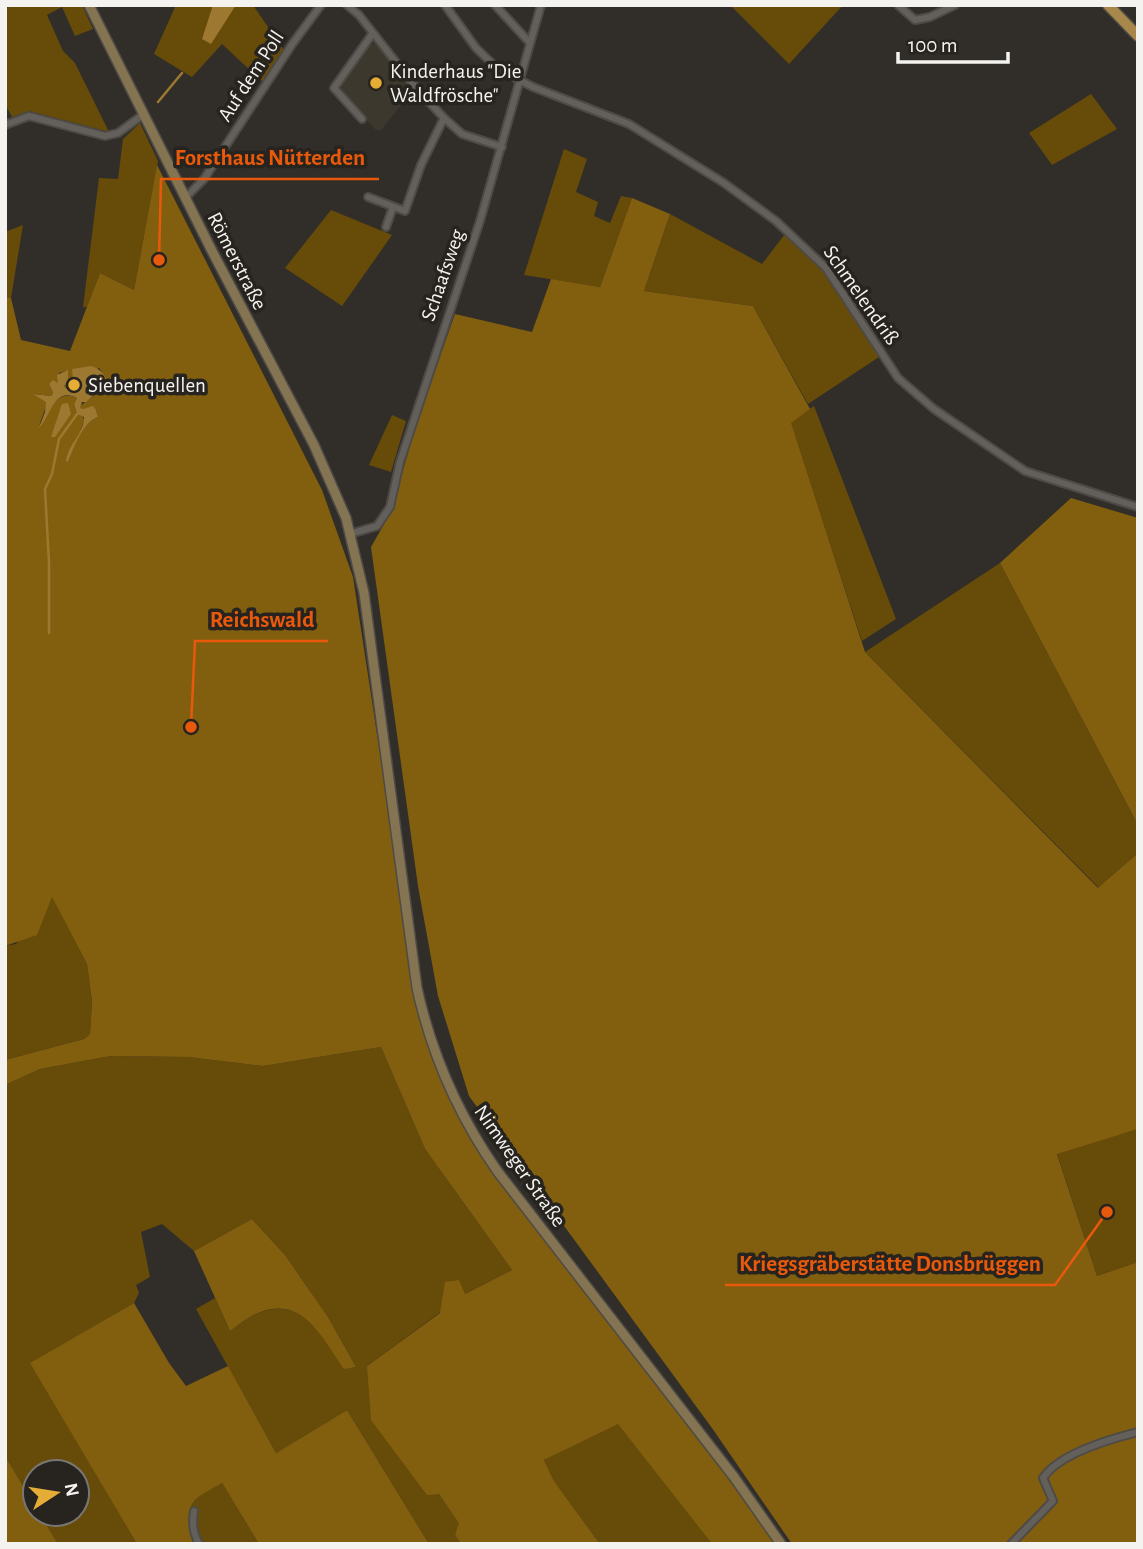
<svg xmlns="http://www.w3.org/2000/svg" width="1143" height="1549" font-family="'Alegreya Sans',sans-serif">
<rect width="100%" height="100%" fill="#312e2a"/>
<path fill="#3d382e" d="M374,43l5,1 35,45 -33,41h-5l-33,-35 -2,-8 3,-8 21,-29z"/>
<path fill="#674b08" d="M10,5h72l11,24 -18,7 -13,-29 -15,8 16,36 12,12 34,69 -80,-21 -17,6 -7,-13v-94z
M176,5h77l32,47 -20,32 -43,-40 -30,33 -38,-23z
M730,5h113l-54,59z
M1091,94l26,35 -65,36 -23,-32z
M140,123l18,38 -24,129 -34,-17 -13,34h-4l16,-129 19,1 5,-40z
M564,149l23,10 -11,33 22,10 -4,14 16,7 11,-27 11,2 -32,89 -76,-12z
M331,210l61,25 -50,71 -57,-38z
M670,214l92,50 23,-30 35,33 59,90 -71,47 -55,-98 -109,-15z
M23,225l-12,73h-6v-66z
M814,406l82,213 -34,22 -72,-219z
M392,415l14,6 -15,51 -22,-7z
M1000,563l138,262v28l-39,35 -234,-236z
M52,896l35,68 5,39 -2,31 -6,5 -79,21v-114l11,-2z
M381,1047l44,102 87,121 -47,24 -98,72 72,128 21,29 -5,12 6,9h-32l-82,-134 -71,43 -80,-144 19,-11 15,33c9,-6 18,-14 28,-18 46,-18 64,24 86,55l12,-1 -28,-50 -43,-62 -33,-36 -58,32 -32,-27 -21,8 9,45 -14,8 3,8 -5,10 -103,60 106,181h-79l-18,-30h37v-42h-42v34l-30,-50v-371l35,-16 71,-13 77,1 75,9z
M1138,1129v133l-41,14 -40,-123z
M618,1423l94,121h-112l-46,-63 -10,-21z
M222,1483l37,61h-64c-7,-12 -10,-34 1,-45 7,-7 18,-11 26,-16z"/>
<path fill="#825f0f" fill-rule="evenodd" d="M157,165l165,325 31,87 46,301 29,155 39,91 239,316 72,104h-66l-94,-120 -74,36 10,21 46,63h-139l-6,-9 4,-12 -20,-29 -12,1 -56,-75 -4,-54 73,-53 5,-31 14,-2 6,14 47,-24 -87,-121 -44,-102 -118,19 -75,-9 -77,-1 -71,13 -35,16v-25l79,-21 6,-5 2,-32 -5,-38 -35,-67 -15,38 -32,11v-648h6l10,42 49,11 30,-78 34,17zM99,368l5,7 2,11 -26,20v3l16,1 2,7c-15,5 -24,28 -29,42l-2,-4 13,-22 4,-13 -2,-6h-5l-3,-10 3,-6c-20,-10 -29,14 -38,28l8,-22 -1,-3 -12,-7 17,2 2,-3 -4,-9 5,-3 5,3v-11l8,-2 1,9 -4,6 3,3h7l-2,-7z
M632,198l38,16 -26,77 109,15 57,103 -19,14 74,229 233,236 40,-35v276l-81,25 40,122 41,-14v282h-346l-80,-116 -243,-332 -31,-100 -20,-110 -47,-339 20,-35 25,-87 39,-111 77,18 19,-53 49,8z
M1071,498l67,20v307l-138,-262z
M252,1219l33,36 43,62 28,50 -12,2c-22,-31 -41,-75 -86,-56 -10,4 -19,12 -28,18l-36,-80z
M134,1303l35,60 17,23 42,-20 48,87 71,-43 82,134h-170l-37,-61c-8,5 -19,10 -26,16 -11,11 -8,33 -1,45h-58l-107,-181z
M5,1456l30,50v8h5l18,30h-53z"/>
<path fill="#9c7830" d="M213,5h23l-25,39 -9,-5z
M91,366c8,2 15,8 16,17l-21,19h-4l-2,6 3,1 10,-3 3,4 2,7c-15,5 -24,30 -30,45l-2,-1c2,-17 18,-27 18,-44l-7,-3 -3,-10 3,-6c-23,-12 -26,18 -38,30l6,-16 1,-10 -13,-8 18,2 2,-3 -4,-9 4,-4 5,3 -1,-8 11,-5v11l-4,5 3,3h7l-2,-20z
M68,403l3,11 -16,23h-4l11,-33z"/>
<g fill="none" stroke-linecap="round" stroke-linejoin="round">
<path stroke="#9c7830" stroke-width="2.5" d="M158,102l24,-29
M49,633v-70l-4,-74 7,-15 7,-35 18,-25"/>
<defs>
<path id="minor" d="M347,5l12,10 58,74 27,29 18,16 40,13
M445,5l31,43 22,21 35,18 96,37 95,59 52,38 50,47 72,110 36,31 91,62 113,36
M495,5l35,38
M898,5l17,15 15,-3 25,-12
M362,119l-28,-31 39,-55
M5,125l24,-9 76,20 13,-3 26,-19
M368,197l37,14 16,-46 23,-47
M185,198l19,-19 89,-136 28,-38
M386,227l7,-20
M350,534l27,-8 13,-19 10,-45 80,-241 61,-216
M194,1511c-2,13 -1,21 5,33
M1011,1544l42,-43 -10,-23c16,-24 67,-39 95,-46"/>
<path id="secondary" d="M89,5l124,248 101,192 32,73 18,75 53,395c15,68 41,127 81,184l236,305 47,67"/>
<path id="primary" d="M1108,5l30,31"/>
</defs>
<use href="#minor" stroke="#4e4b47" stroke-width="10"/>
<use href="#secondary" stroke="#4e4b47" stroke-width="12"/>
<use href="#primary" stroke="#4e4b47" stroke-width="13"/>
<use href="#minor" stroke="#63605b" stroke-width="6"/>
<use href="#secondary" stroke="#857452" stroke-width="9"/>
<use href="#primary" stroke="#a7884a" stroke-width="10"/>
</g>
<g fill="#e5ad35" stroke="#272420" stroke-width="2.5">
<circle cx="376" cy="83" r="7"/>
<circle cx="74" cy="385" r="7"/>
</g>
<g text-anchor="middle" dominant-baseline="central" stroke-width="7" stroke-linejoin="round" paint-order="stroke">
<g font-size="21" fill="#f5f3f0" stroke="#272420" text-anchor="start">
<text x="390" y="71">Kinderhaus "Die<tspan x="390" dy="24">Waldfrösche"</tspan></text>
<text x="88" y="385">Siebenquellen</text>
</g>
<g font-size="21" fill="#f5f3f0" stroke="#272420">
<text transform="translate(251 76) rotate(-57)">Auf dem Poll</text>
<text transform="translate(237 261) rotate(63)">Römerstraße</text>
<text transform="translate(443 275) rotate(-71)">Schaafsweg</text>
<text transform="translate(861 295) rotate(55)">Schmelendriß</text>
<text transform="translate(520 1166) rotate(55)">Nimweger Straße</text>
</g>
</g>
<path fill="none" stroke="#e8590c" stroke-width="2.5" d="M159 260L161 179H379M191 727L195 641H328M1107 1212L1055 1285H725"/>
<g fill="#e8590c" stroke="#272420" stroke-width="2.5">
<circle cx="159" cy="260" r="7"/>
<circle cx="191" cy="727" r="7"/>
<circle cx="1107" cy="1212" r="7"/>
</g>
<g font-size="23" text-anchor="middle" font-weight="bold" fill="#e8590c" stroke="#272420" stroke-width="7" stroke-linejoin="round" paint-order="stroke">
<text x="270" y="165">Forsthaus Nütterden</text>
<text x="262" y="627">Reichswald</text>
<text x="890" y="1271">Kriegsgräberstätte Donsbrüggen</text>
</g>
<rect width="1143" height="1549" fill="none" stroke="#f5f3f0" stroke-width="14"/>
<g transform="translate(56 1493) rotate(78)"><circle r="33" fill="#272420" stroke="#797773" stroke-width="2"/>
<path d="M0-5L12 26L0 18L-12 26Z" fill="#e5ad35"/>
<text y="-10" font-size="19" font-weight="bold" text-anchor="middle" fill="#f5f3f0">N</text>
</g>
<path d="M898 52v10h110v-10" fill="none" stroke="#f5f3f0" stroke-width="3.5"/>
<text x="908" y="52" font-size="21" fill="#f5f3f0" stroke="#272420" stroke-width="5" paint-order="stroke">100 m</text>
</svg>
